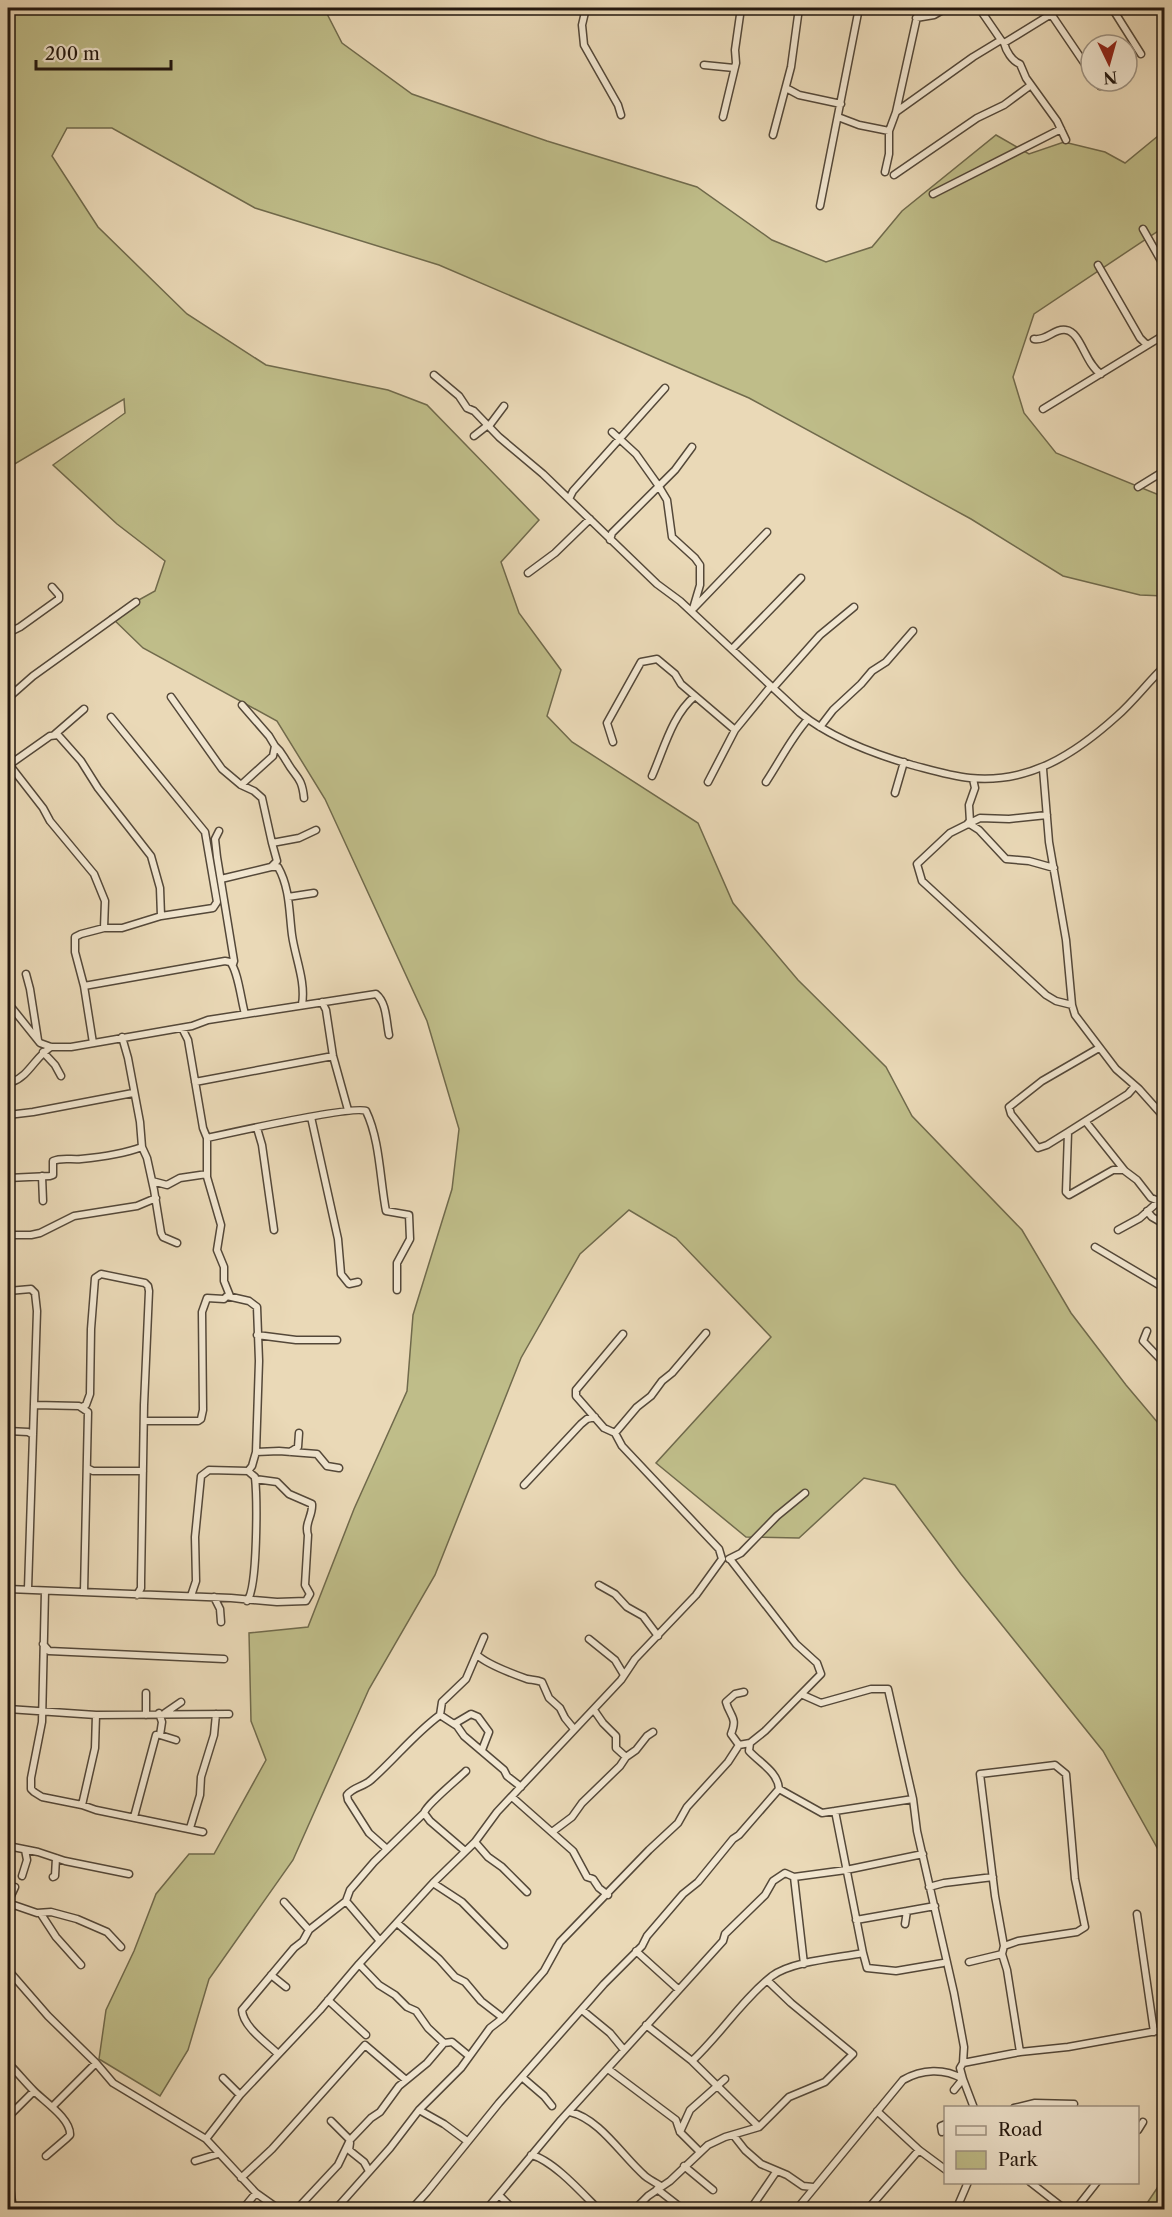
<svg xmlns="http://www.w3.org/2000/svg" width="1172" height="2217" font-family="'Libre Caslon Text',serif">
<rect width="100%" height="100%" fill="#ead9b7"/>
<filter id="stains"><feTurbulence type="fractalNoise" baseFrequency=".00333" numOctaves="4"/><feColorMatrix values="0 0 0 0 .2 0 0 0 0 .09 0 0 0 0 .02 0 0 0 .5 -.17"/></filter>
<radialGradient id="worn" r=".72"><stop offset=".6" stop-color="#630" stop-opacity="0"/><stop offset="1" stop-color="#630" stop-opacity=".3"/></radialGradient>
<path fill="#bfbd89" stroke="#706a4c" stroke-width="1.5" d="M8,8h316l18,35 70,51 135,47 150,46 75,53 54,22 46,-15 30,-36 94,-76 33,19 35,-12 41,10 20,11 39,-32v96l-130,87 -21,63 11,36 32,40 108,44v99l-24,-1 -77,-19 -92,-57 -222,-121 -310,-133 -184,-57 -143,-80h-45l-15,28 46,71 89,87 79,51 122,25 39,15 112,115 -38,42 18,51 42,57 -14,46 25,26 126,81 35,80 65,77 88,87 26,49 110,114 49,83 55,72 38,45v430l-61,-109 -142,-177 -66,-89 -31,-7 -65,60 -53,-1 -90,-74 115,-126 -95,-99 -47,-28 -49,44 -59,104 -86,217 -66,114 -76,171 -84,119 -21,71 -28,46 -61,-37 7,-49 28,-59 22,-57 33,-40h25l52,-94 -15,-39 -2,-88 59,-6 46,-118 53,-118 6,-76 39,-126 7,-60 -32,-108 -102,-222 -48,-78 -134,-73 -33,-32 45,-25 10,-30 -48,-37 -64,-59 72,-52 -1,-14 -116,69z
M1164,2178v31h-21z"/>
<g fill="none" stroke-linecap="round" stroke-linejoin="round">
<defs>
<path id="minor" d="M586,8l-4,17 2,20 34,60 3,10
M979,8l22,32
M1047,8l44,65
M1112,8l29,46
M916,18l18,-3 12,-7
M1004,43c2,8 8,18 16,21l6,14 31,43 9,19
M704,65l30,3
M1096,81l4,5
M786,88l13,7 42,9
M896,112l23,-104
M723,117l13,-54 -1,-13 6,-42
M838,117l21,8 30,6
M773,135l18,-68 8,-59
M885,172l4,-18v-23l7,-19 77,-55 28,-17 3,3 5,-3 52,-32
M894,175l83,-57 27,-13 27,-20
M933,194l128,-65
M820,206l39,-198
M1143,229l21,37
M1098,265l42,73 7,7
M1034,339c13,2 20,-11 32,-9 15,2 19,34 35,44
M434,375l25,21 8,12 7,3 25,26 44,37 114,110 23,17 120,112c31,25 74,41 112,52 19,5 38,11 58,13 59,6 105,-24 147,-62 17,-15 31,-34 47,-49
M1043,409l121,-74
M489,426l15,-20
M612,432l24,22 22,31 9,15 5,37 23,21 5,7v20l-8,27
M474,436l14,-11
M1138,487l26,-16
M569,499l4,-8 92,-103
M610,540l2,-7 63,-63 17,-23
M528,573l27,-20 35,-34
M694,608l73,-76
M8,633l12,-6 39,-28v-4l-7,-8
M732,649l69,-71
M773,688l47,-53 34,-28
M171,697l51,72 19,16 13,6 8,7 10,45
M8,698l25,-22 103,-74
M820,727l13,-17 28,-26 11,-13 14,-9 27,-31
M54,735l30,-26
M613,742l-6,-19 34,-61 16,-3 18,15 6,10 54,46 36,-44
M275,746c7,6 8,10 12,16 9,16 15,15 17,36
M8,763l35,45 7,13 44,53 11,27 -1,27
M9,765l41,-29 8,-1 23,26 17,27 53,68 9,32 1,28
M1043,769l6,73 17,98 6,65 3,10 41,54 23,20 25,28
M652,776c12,-27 20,-61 43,-80
M708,782l27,-52
M766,782c14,-21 25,-44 42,-63
M241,785l32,-29 2,-10 -6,-10 -27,-31
M895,793l9,-31
M1047,815l-38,4 -29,-1 -30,15 -33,31 5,17 124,114 10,6 16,4
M970,822l-1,-17 6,-17 -2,-9
M968,823l11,7 27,29 23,2 25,7
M219,831l-4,8 2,18 17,104 -1,3
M271,867l6,-6 -5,-18 27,-5 17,-8
M221,879l50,-12h7c12,21 11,45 14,68 3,22 14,47 10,69
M288,897l26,-4
M26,974l4,15 8,51
M84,986l141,-25 5,1c8,8 11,38 15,52
M322,1002l4,8 7,46 15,54
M8,1003l32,40 11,4h20l121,-21 16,-6 168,-26c11,9 10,27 13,41
M182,1028l6,12 15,88 4,10v39l14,48 -4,25 7,17v14l6,15
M122,1037l6,21 12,64 2,25 5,11 7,32 7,43 2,4 14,6
M93,1043l-9,-57 -9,-34v-15l6,-3 23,-6h18l39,-12 52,-8 4,-6 -12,-70 -94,-115
M43,1052l12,13 6,11
M8,1078l4,4c17,-6 23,-25 39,-35
M195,1082l138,-26
M8,1115l25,-3 100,-19
M311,1117l27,122 3,35 8,10 9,-2
M1086,1122l39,49 12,9 14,18 8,3 5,-4
M257,1128l5,17 12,85
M1068,1132l-21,13 -9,3 -27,-34 -2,-7 33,-26 57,-33
M207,1138c23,-5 147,-33 159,-27 14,29 14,69 20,100l23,4 1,24 -13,24v27
M1124,1170h-11l-44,25 -3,-3 2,-60 60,-38 7,-8
M42,1176l1,25
M8,1178l42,-2 3,-1v-14c9,-4 19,-1 28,-2 21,-2 42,-5 61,-12
M152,1181l15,4 13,-7 27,-4
M1147,1211l5,6 12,7
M1118,1230l22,-12 19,-17
M8,1235h23l9,-2 34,-17 63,-10 19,-8
M1095,1247l69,41
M8,1291l23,-2 4,4 2,18 -9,278
M1147,1331l-4,10 21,22
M623,1334l-47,56v6l28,32 11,5 7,13 97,103 3,10
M257,1335l39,5h41
M35,1405l44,1 9,6 -4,180
M82,1407l4,-2 4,-11 1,-65 4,-51 6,-4 44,9 3,3 1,5 -5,114 -3,176v7l-4,7
M145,1421h53l3,-2 2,-9 -1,-98 5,-14 17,1 3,-3 22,5 8,6 2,54 -3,91 -4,14 -4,5
M8,1431l20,1 5,3
M615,1433l22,-26 14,-11 11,-15 10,-8 34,-40
M256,1452l23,-1 38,3 10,12 12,2
M290,1452l8,-5 1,-14
M87,1468l6,3h50
M524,1485l57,-61 6,-5 8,-2
M729,1559l12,-6 36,-37 28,-23
M599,1585l16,9 12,13 16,9 15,20
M8,1589l223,9 46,4 29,-1 4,-7 -5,-9 3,-50c-4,-12 5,-19 4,-31l-23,-10 -12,-12 -22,-3
M45,1591l-3,131 -11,56v11l3,3 8,5 40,8 14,5 107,22
M191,1596l5,-15 -1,-44 6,-61 8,-6 39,1 7,6c2,20 3,111 -8,124
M214,1597l6,12 1,13
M589,1639l26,21 9,15
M43,1644l6,7 175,8
M477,1655c11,10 36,19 50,24 5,1 10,1 15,3l7,16 11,10 5,10 9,11
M8,1709l88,6 133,-1
M594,1710l9,13 13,13v12l10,9
M159,1713l3,9 -2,13 16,5
M165,1713l16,-11
M146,1715v-22
M440,1715l17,11 7,10 40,34 3,6 14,11
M440,1715l2,-13 24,-23 18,-42
M454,1724l17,-10 7,3 11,15 -7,18
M750,1743l-1,8c11,12 29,21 30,38l43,24 91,-14
M739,1745l-8,-11c7,-17 -1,-17 -5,-32l9,-8 9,-2
M512,1797l61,54 14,26 6,2 6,9 9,7
M82,1805l13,-57 1,-33
M424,1813l6,8 35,30
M134,1817l22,-82
M190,1828l10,-33 1,-18 13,-42 2,-21
M552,1832l20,-15 10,-14 38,-37 6,-9 10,-7 11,-14 6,-4
M475,1842l13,15 14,10 25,25
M8,1846l30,6 27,9 64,13
M387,1849l-18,-16 -21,-33 -1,-5c6,-8 16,-8 24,-15 24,-21 43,-46 69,-65
M22,1876l5,-16 -2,-10
M53,1877l2,-1 1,-18
M433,1883l29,19 42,43
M929,1887l15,-4 49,-6
M346,1901l34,40
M8,1902l7,-15
M284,1902l25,28
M8,1903l29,10 14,-1 26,7 30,13 14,15
M41,1914l15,23 25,28
M1137,1914l17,118
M856,1920l51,-9
M397,1923l42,36 16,18 10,5 16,19 22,17
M905,1924l2,-13 28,-5
M636,1951l42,38
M863,1953l4,15 29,3 47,-8
M1002,1954l2,-8 -9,-50 -15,-122 75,-9 11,9 9,105 10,48 -8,5 -59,9 -14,5
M969,1962l33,-8 5,16 13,82
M359,1964l20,21 16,10 12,12 9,4 12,17 16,15 8,-1 17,14
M8,1970l40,46 48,47 17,20 93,56 50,54 24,17
M271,1975l15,12
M328,2000l38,35
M582,2010l28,23 14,17
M646,2025l46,36c28,-26 50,-61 80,-85 20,-15 66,-18 91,-23l-28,-142
M278,2054c-11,-11 -35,-27 -36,-44l52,-62 9,-7 6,-11 37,-29 4,-11 24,-28 50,-49c2,-8 34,-34 42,-42
M692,2061l67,66
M8,2063c9,9 17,19 26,28 11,11 37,28 36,44l-3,3 -21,18
M963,2063l57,-11 48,-5 94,-17
M608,2069l68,51 4,12 20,20
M223,2078l17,17
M523,2078l21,18 8,10
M954,2090l9,-11 11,29
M52,2107l44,-44
M1014,2108l21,-5 39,1
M419,2110l25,14 23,17
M877,2111l42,39 27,20
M570,2112c30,7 52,44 75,64 5,4 11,7 16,10
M8,2117l26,-26
M331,2121l19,19
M1138,2130l5,-8
M680,2132l10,-22 35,-31
M942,2132l-1,-6 5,-2
M734,2136l11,14 16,14 26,11 16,11 10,1
M206,2139l34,-44 80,-85 39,-46 74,-81 42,-41 22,-30 124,-132 14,-21 61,-64 26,-36
M350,2143l-1,7 15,12 5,9
M531,2155c22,5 52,39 68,55
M195,2161l23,-7
M684,2166l29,24
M241,2178l31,-29 93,-104 41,35
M9,2179l4,31
M1030,2182l36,28
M657,2189l27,21
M499,2195l15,15
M242,2210l14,-17
M296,2210l42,-45 12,-25 21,-22 9,-6 19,-26 28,-23 17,-20
M335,2210l55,-62 29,-38 42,-42 29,-40 13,-10 41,-47 16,-29 89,-92 29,-27 9,-16 41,-45 11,-17 11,-2 15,-12 56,-57 -4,-11 -21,-19 -66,-85
M411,2210l16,-18 72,-89 105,-119 38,-38 5,-10 36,-42 15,-12 35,-43 6,-4 40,-46
M486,2210l75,-90 162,-179 2,-7 40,-39 8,-14 12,-8 9,4 10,87 -10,-87 52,-7 77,-16
M634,2210l14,-14 22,-15 38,-36 17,-8 34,-10 30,-30 36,-15 28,-28 -62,-51 -23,-22
M750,2210l26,-38
M796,2210l107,-130c19,-11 41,-12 60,-1l-3,-11 3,-5 1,-16 -10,-54 -37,-162 -4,-32 -25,-110h-17l-50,14 -18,-8
M867,2210l52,-60
M956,2210l12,-28
M1075,2210l22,-28"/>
</defs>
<use href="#minor" stroke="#544839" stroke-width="9"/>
<use href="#minor" stroke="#f1e6d0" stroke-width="6"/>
</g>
<rect width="1172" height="2217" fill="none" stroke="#ead9b7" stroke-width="30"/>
<rect x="9" y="9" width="1154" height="2199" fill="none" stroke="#22170f" stroke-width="3"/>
<rect x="15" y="15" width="1142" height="2187" fill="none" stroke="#22170f" stroke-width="1.5"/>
<rect x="944" y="2106" width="195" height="78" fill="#f1e6d0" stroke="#9e9383" stroke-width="1.5"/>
<rect x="956" y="2126" width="30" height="9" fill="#f1e6d0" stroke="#9e9383" stroke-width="1.5"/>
<text x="998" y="2136" font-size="18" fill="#22170f">Road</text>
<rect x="956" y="2151" width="30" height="18" fill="#bfbd89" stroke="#9e9383" stroke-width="1.5"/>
<text x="998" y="2166" font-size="18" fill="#22170f">Park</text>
<g transform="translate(1109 63) rotate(175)"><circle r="28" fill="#f1e6d0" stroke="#9e9383" stroke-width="1.5"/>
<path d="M0-4.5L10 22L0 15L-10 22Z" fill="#8f2418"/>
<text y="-9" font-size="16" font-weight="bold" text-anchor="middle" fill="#22170f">N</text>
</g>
<path d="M36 60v9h135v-9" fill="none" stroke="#22170f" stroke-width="3"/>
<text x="45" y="60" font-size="18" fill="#22170f" stroke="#f1e6d0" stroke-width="4.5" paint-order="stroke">200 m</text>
<rect width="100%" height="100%" filter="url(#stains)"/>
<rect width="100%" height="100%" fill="url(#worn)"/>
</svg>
